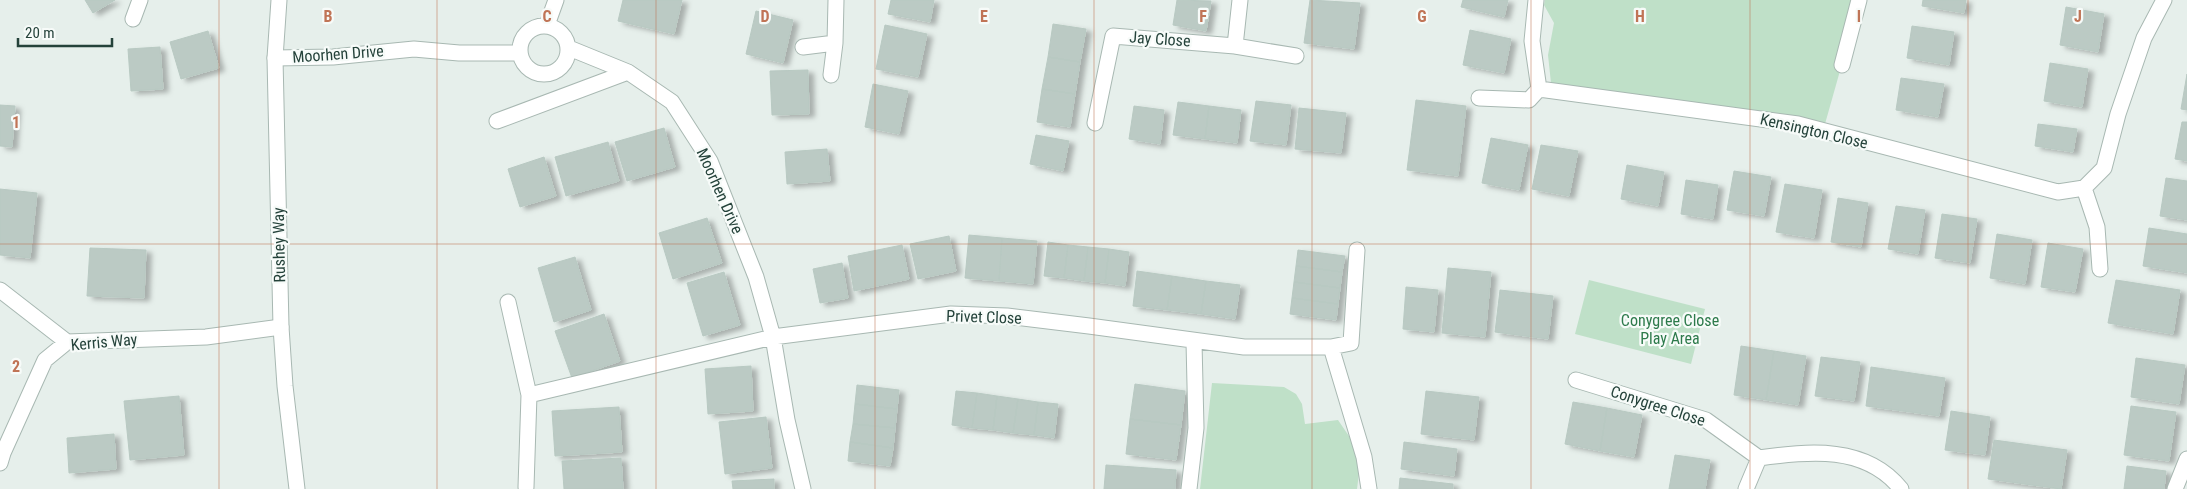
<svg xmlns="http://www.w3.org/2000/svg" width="2187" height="489" font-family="'Roboto Condensed',sans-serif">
<defs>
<filter id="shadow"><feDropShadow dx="5.5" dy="3" stdDeviation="2.5" flood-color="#0004"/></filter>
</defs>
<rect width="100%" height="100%" fill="#e6efeb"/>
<path fill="#bfe0c8" d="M1545,0h315l-37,131 -272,-48 -3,-28 6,-32 -10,-18z
M1589,280l116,29 -14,55 -116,-30z
M1212,383l72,4 12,7 6,10 3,20 33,-4 15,22 8,16 -4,31h-157z"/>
<path fill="#bbcac4" stroke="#b8c9c2" filter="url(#shadow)" d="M85,0h30l-22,13z
M623,0h59l-8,34 -56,-13z
M891,0h43l-4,22 -42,-8z
M1177,0l34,1 -5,30 -33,-6z
M1310,0l50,3 -6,46 -50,-6z
M1463,0h45l-4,17 -43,-10z
M1923,0h43l-2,13 -42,-7z
M2066,7l38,7 -6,38 -38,-7z
M756,11l37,9 -10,43 -37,-9z
M1053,24l33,5 -6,33 -32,-5z
M885,25l42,9 -9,43 -42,-8z
M1912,26l42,6 -5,33 -42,-7z
M1470,30l41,9 -7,34 -41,-8z
M208,31l11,37 -38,11 -11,-37z
M160,47l3,42 -32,2 -3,-42z
M1048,57l32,5 -5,32 -33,-5z
M2050,63l38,6 -6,38 -38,-6z
M808,70l1,44 -37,1 -2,-44z
M2187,74v36l-6,-1z
M1901,78l43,6 -6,33 -42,-7z
M873,84l35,7 -9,43 -34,-7z
M1042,89l33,5 -5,33 -33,-5z
M1416,100l50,6 -8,70 -51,-6z
M1256,101l35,4 -5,40 -36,-4z
M1178,102l31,4 -4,33 -32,-4z
M0,105l15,1 -3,41 -12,-1z
M1134,106l30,4 -4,34 -31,-5z
M1209,106l32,4 -4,33 -32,-4z
M1299,108l47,5 -5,40 -46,-4z
M2182,122h5v39l-12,-2z
M2038,124l39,5 -4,23 -38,-6z
M664,128l11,39 -48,14 -12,-39z
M1036,135l33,6 -6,30 -33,-7z
M1491,138l37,7 -9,45 -37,-7z
M608,142l11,39 -53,15 -11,-39z
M1541,145l37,6 -9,45 -37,-7z
M827,149l3,32 -43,3 -2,-32z
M544,157l12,39 -36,11 -12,-38z
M1627,165l37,7 -6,34 -37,-7z
M1734,171l37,6 -7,39 -37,-6z
M2166,178l21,3v39l-27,-4z
M1686,180l32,5 -5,34 -32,-5z
M1785,184l37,6 -8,48 -38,-6z
M0,189l37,4 -7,65 -30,-3z
M1838,198l30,5 -7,44 -30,-5z
M1896,206l29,4 -7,44 -30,-5z
M1942,214l35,5 -7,44 -35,-5z
M707,218l15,45 -49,16 -14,-46z
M2149,228l38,6v39l-44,-7z
M1997,234l35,6 -7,44 -35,-6z
M969,235l33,3 -3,43 -34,-3z
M949,236l7,35 -38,8 -8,-35z
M1002,238l35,3 -4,43 -34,-3z
M1048,242l20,3 -4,33 -20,-2z
M2048,243l35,6 -8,43 -34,-5z
M902,245l7,34 -55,12 -6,-35z
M1068,245l20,2 -4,34 -20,-3z
M1088,247l21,2 -4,34 -21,-2z
M90,248l56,2 -2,48 -57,-2z
M1109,249l20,3 -4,34 -20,-3z
M1298,250l47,6 -3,16 -46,-6z
M575,257l16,53 -37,12 -16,-54z
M842,263l6,35 -28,5 -7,-34z
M1296,266l46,6 -2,16 -46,-6z
M1448,268l43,4 -6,65 -43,-4z
M1137,271l35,5 -5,34 -34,-4z
M724,272l16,53 -37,11 -16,-53z
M1172,276l34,5 -5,33 -34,-4z
M2116,280l64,10 -7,44 -65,-11z
M1206,281l34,4 -5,34 -34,-5z
M1294,282l46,6 -2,16 -46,-6z
M1406,287l32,3 -4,42 -31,-3z
M1500,290l53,6 -5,43 -53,-7z
M1292,298l46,6 -2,16 -46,-6z
M604,314l16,47 -48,17 -17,-47z
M1741,346l33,5 -8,49 -32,-5z
M1774,351l32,5 -8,49 -32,-5z
M1821,357l39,5 -6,39 -39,-5z
M2136,358l49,7 -6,39 -48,-7z
M751,366l2,45 -45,3 -3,-45z
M1871,367l74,11 -6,38 -73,-10z
M1135,384l50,7 -4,34 -51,-6z
M857,385l42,5 -2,19 -42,-5z
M956,391l21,2 -5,35 -20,-3z
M1426,391l53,6 -5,43 -53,-6z
M977,393l20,3 -4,34 -21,-2z
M179,396l5,59 -54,5 -6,-59z
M997,396l21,3 -5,34 -20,-3z
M1018,399l20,3 -4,33 -21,-2z
M1038,402l20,2 -4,34 -20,-3z
M1573,402l34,6 -7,43 -35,-7z
M855,404l42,5 -2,19 -42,-4z
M2131,406l45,6 -7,49 -45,-6z
M619,407l3,45 -67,4 -3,-45z
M1607,408l35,7 -8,42 -34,-6z
M1951,411l39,6 -5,38 -40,-5z
M766,417l6,51 -47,6 -6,-52z
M1130,419l51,6 -5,35 -50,-6z
M853,424l42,4 -2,20 -43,-6z
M114,434l2,35 -47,4 -2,-35z
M1994,440l73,10 -6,39 -73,-10z
M850,442l43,6 -3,18 -42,-5z
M1404,442l53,7 -3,27 -53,-7z
M1675,455l35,5 -5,29h-36z
M621,458l2,31h-59l-2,-28z
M1106,465l70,5 -1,19h-71z
M2127,466l39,5 -2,18h-40z
M1400,478l53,6v5h-54z
M774,479v10h-41l-1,-8z"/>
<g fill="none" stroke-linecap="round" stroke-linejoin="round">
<defs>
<path id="minor" d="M1536,0l-4,41 7,48 259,35 260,68 26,-4 20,-20 14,-54 26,-76 20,-38
M133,19l7,-19
M547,25l9,-25
M520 50a24 24 0 1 1 48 0a24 24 0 1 1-48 0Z
M1235,46l5,-46
M803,47l32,-4 1,-43
M569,48l59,24 44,30 38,59 46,116 17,60 14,83 16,69
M275,58l58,-1 81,-8 45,4h61
M1842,65l17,-65
M831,75l4,-32
M1479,98l50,2 10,-11
M497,121l131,-49
M1095,123l18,-87 122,10 61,10
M2084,188l13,39 3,42
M0,290l67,52
M508,302l21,93 -3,92
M1331,347l20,-4 6,-93
M1576,380l130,40 53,38
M529,395l244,-58 178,-23 56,2 82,10 155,21h87l33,110 5,32
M0,463l3,-10 42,-93 22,-18 139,-5 75,-10
M1189,489l7,-61 -2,-86
M1746,489l13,-31c50,-7 107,-13 142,31
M2175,489l12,-30"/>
<path id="tertiary" d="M279,0l-4,58 6,269 4,59 12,103"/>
</defs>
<use href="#minor" stroke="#a8b8b2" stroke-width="17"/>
<use href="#tertiary" stroke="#a8b8b2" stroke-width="17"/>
<use href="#minor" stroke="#fff" stroke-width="15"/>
<use href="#tertiary" stroke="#fff" stroke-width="15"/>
</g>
<path fill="none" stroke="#c07456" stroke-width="1" stroke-opacity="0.55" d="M219,0v489M437,0v489M656,0v489M875,0v489M1094,0v489M1312,0v489M1531,0v489M1750,0v489M1968,0v489M0,244h2187"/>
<g text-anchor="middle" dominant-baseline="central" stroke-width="4.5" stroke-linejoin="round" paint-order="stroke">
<g font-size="16" fill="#24423a" stroke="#f7fbf9">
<text transform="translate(1160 39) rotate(4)">Jay Close</text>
<text transform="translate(338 54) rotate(-4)">Moorhen Drive</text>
<text transform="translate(1814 131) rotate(13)">Kensington Close</text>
<text transform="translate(720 191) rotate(66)">Moorhen Drive</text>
<text transform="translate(279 245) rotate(-91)">Rushey Way</text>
<text transform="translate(984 317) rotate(2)">Privet Close</text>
<text transform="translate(104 342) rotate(-5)">Kerris Way</text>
<text transform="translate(1658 406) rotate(18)">Conygree Close</text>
</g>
<g font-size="16" fill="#2d7a4b" stroke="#f7fbf9">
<text x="1670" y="320">Conygree Close<tspan x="1670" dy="18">Play Area</tspan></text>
</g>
</g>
<g font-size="16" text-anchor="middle" font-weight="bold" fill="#c07456" stroke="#f7fbf9" stroke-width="4.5" stroke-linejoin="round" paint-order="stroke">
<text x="328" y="22">B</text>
<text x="547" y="22">C</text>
<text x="765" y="22">D</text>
<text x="984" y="22">E</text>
<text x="1203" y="22">F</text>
<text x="1422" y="22">G</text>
<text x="1640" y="22">H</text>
<text x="1859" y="22">I</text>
<text x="2078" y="22">J</text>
<text x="16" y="128">1</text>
<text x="16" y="372">2</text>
</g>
<path d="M18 38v8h94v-8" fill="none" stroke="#24423a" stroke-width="2.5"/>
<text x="25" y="38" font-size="15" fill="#24423a" stroke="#f7fbf9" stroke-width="4" paint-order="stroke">20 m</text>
</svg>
